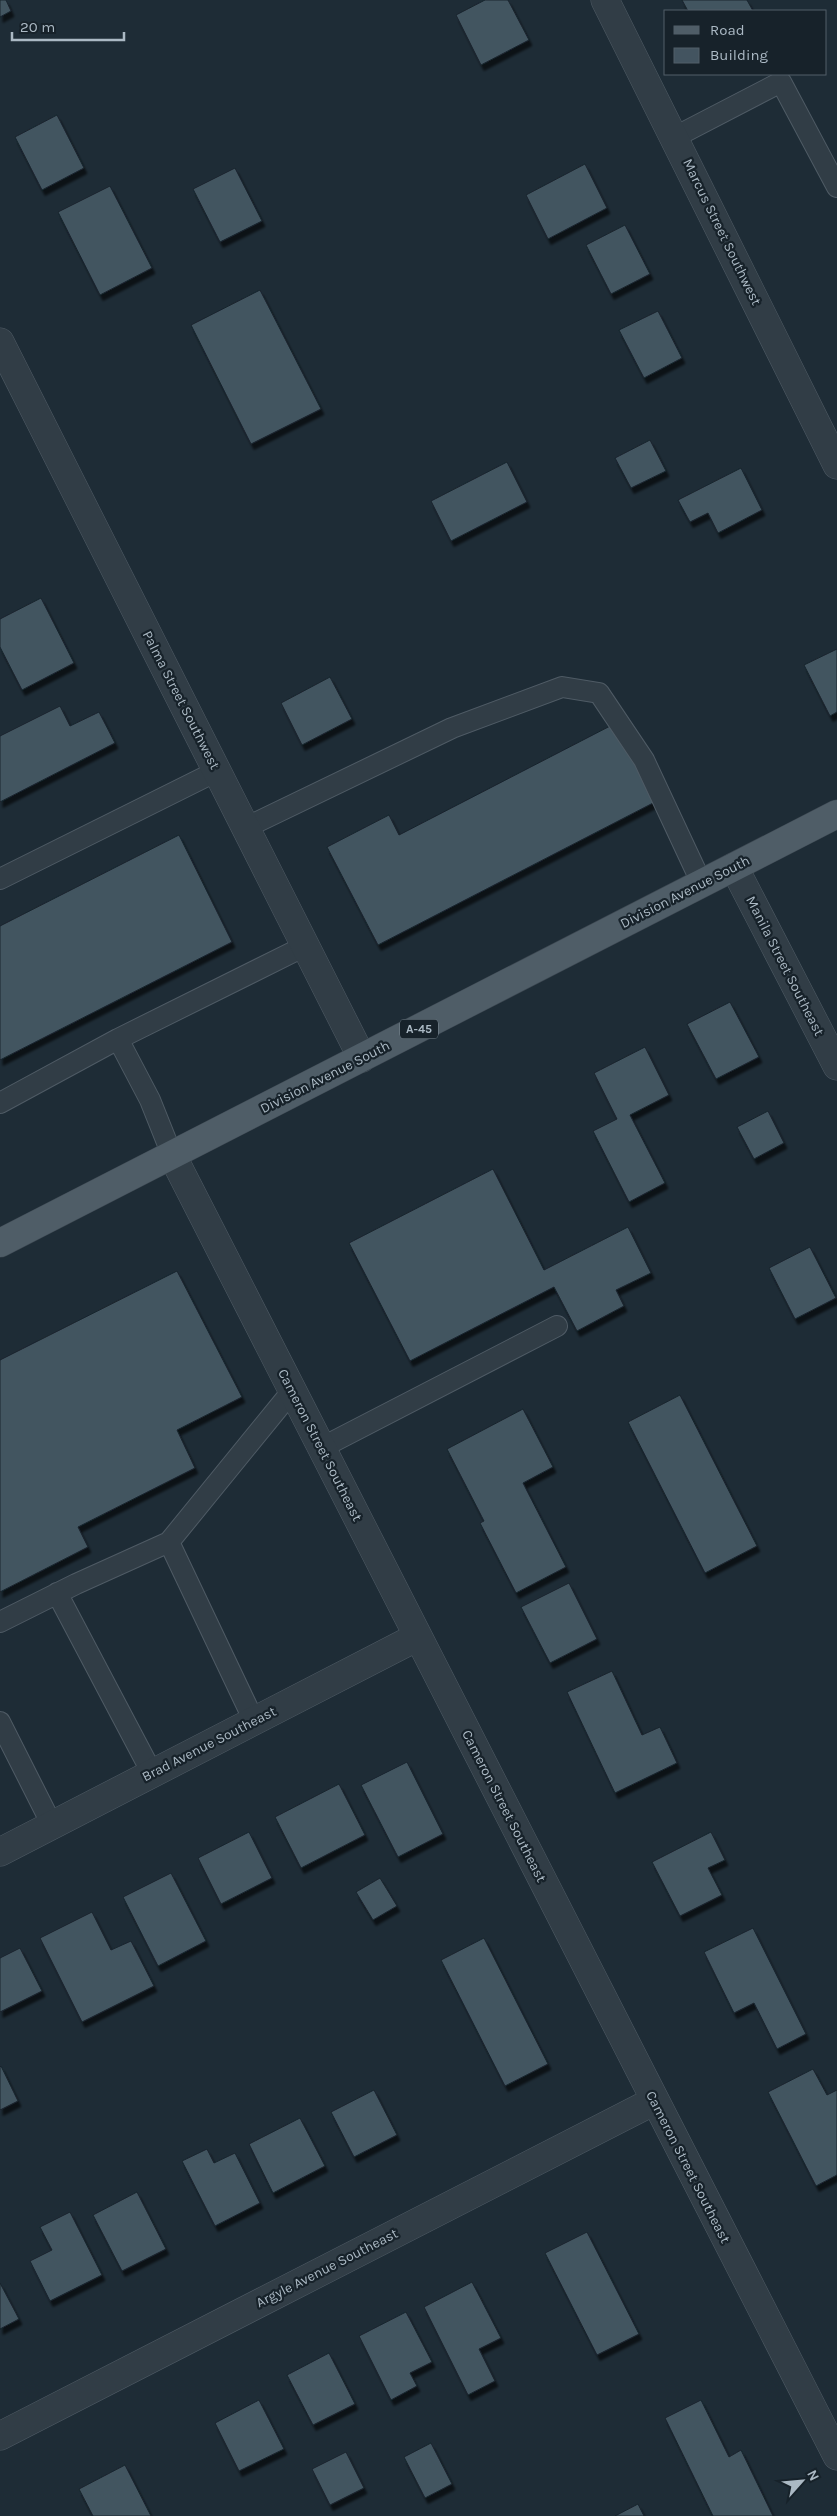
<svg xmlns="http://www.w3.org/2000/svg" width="837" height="2516" font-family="Karla,sans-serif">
<defs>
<filter id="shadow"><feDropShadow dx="3" dy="5.5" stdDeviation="1" flood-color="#0009"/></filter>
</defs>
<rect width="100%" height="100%" fill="#1e2c36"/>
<path fill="#435460" stroke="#19242d" filter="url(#shadow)" d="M0,0h6l5,11 -11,6z
M485,0h23l21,40 -48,25 -25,-50z
M682,0h65l6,11h-65z
M57,115l27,53 -42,22 -27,-53z
M585,164l22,44 -59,31 -22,-44z
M235,168l27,53 -42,21 -27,-53z
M110,186l42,82 -52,27 -42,-83z
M625,225l25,49 -39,20 -25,-49z
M260,290l61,119 -70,35 -60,-119z
M658,311l24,47 -38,20 -25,-48z
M650,440l16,31 -35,17 -16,-30z
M507,462l20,40 -76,39 -20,-40z
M741,468l21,42 -44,23 -10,-20 -18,9 -12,-22z
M41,598l33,65 -52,27 -22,-43v-28z
M837,649v63l-7,4 -26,-51z
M330,677l22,42 -50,26 -21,-42z
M60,706l10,20 29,-14 16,31 -115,59v-66z
M614,724l41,78 -277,143 -51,-98 62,-32 10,20z
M179,835l53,107 -232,118v-134z
M730,1002l29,55 -43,22 -29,-55z
M645,1047l24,48 -39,20 35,68 -36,19 -36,-71 24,-12 -23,-46z
M768,1111l16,32 -30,16 -17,-32z
M493,1169l51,101 84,-43 23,46 -35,17 8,16 -47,25 -23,-44 -144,74 -61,-118z
M810,1247l26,51 -41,21 -26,-51z
M177,1271l65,126 -65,33 18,38 -117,59 10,20 -88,45v-232z
M680,1395l77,151 -52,27 -77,-151z
M523,1409l30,58 -30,16 43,84 -50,26 -36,-70 4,-2 -37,-72z
M569,1583l28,56 -47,24 -29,-56z
M612,1671l30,64 18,-8 17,36 -62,30 -48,-101z
M407,1762l36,72 -45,23 -37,-72z
M339,1784l26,51 -64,33 -26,-51z
M249,1832l23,46 -51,26 -23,-46z
M711,1832l14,28 -17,8 14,27 -42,21 -28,-54z
M171,1873l35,68 -48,25 -35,-69z
M380,1878l17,28 -24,14 -17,-28z
M92,1912l19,38 20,-9 23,45 -72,36 -42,-84z
M753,1928l53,106 -29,15 -23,-46 -20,10 -30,-61z
M484,1938l64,126 -43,22 -64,-126z
M20,1948l22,43 -42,21v-54z
M1,2066l17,35 -18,9v-43z
M813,2069l14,26 10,-5v85l-21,11 -48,-94z
M374,2090l23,45 -43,22 -23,-45z
M300,2118l25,48 -52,27 -24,-49z
M207,2149l7,14 21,-10 25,50 -45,23 -33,-65z
M137,2192l29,57 -44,22 -29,-56z
M70,2212l32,63 -52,26 -20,-40 22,-11 -12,-23z
M587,2232l52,102 -42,21 -52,-102z
M472,2282l29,56 -22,11 16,32 -27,14 -44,-88z
M0,2283l19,36 -19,10z
M406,2312l26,50 -22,11 7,13 -26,14 -32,-64z
M329,2353l26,51 -42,21 -26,-50z
M259,2400l25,49 -45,22 -24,-48z
M701,2400l28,57 12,-7 32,66h-60l-48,-98z
M431,2443l21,41 -27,14 -21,-41z
M346,2452l18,36 -34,17 -18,-36z
M125,2465l26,51h-58l-14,-27z
M638,2504l6,12h-29z"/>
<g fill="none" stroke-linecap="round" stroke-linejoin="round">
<defs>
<path id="service" d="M675,137l106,-55 56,105
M245,828l207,-100 110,-41 37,6 45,67 58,124
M0,879l217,-108
M118,1039l32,61 22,55
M0,1103l118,-64 187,-93
M321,1448l236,-122
M57,1593l95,180
M0,1622l76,-38 93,-42
M254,1721l-85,-179 123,-151
M0,1722l52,103"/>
<path id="minor" d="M605,0l232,465
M0,342l362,716
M734,867l103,199
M172,1155l665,1301
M0,1852l417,-215
M0,2436l654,-335"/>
<path id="primary" d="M0,1243l837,-429"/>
</defs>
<use href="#service" stroke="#4f5b65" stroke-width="22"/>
<use href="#minor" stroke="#4f5b65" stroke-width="29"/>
<use href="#primary" stroke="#3b4650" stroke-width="29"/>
<use href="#service" stroke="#313d46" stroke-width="20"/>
<use href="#minor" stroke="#313d46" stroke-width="28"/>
<use href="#primary" stroke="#4f5d67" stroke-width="28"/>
</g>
<g text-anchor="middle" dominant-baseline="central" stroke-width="4.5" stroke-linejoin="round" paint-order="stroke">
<rect fill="#17222a" stroke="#7f8c96" stroke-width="1" x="400" y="1019.5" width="38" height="19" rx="4"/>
<g font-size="12" font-weight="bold" fill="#abb9c4">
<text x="419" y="1029">A-45</text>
</g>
<g font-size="14" fill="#abb9c4" stroke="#17222a">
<text transform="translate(722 232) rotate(64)">Marcus Street Southwest</text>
<text transform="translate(181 700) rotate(63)">Palma Street Southwest</text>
<text transform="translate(685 892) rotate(-27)">Division Avenue South</text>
<text transform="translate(785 966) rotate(63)">Manila Street Southeast</text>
<text transform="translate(325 1077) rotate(-27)">Division Avenue South</text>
<text transform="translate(320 1445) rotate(63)">Cameron Street Southeast</text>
<text transform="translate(209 1744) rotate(-27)">Brad Avenue Southeast</text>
<text transform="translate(504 1806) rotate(63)">Cameron Street Southeast</text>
<text transform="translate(688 2167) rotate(63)">Cameron Street Southeast</text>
<text transform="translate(327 2268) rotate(-27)">Argyle Avenue Southeast</text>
</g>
</g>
<rect x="664" y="10" width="162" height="65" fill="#17222a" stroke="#525e68"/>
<rect x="674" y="26" width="25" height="8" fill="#4f5d67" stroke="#525e68"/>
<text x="710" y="35" font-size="15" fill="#abb9c4">Road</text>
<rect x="674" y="48" width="25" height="15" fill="#435460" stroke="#525e68"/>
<text x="710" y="60" font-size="15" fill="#abb9c4">Building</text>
<g transform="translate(802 2481) rotate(63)" stroke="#17222a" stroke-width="4" paint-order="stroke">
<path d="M0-4L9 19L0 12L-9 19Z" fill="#abb9c4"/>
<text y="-8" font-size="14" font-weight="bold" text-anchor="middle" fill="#abb9c4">N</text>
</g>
<path d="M12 32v8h112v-8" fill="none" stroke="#abb9c4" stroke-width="2.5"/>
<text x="20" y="32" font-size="15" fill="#abb9c4" stroke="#17222a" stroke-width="4" paint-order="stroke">20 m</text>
</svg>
